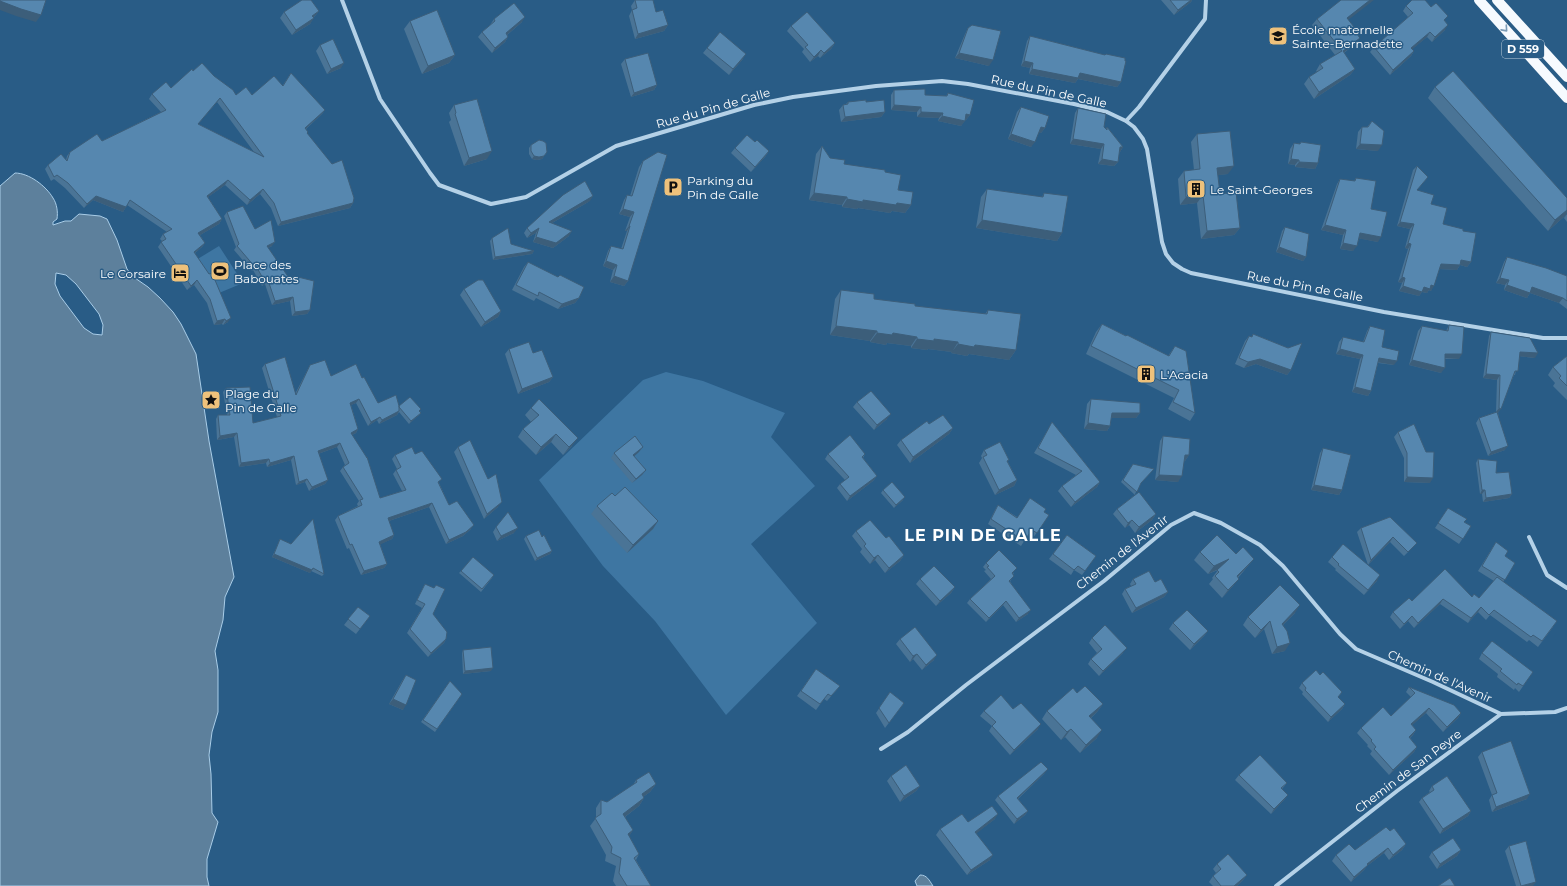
<svg xmlns="http://www.w3.org/2000/svg" width="1567" height="886" font-family="Montserrat,sans-serif">
<rect width="100%" height="100%" fill="#295c86"/>
<path fill="#3e76a2" d="M219,246l24,37 -24,10 -23,-33z
M666,372l37,9 82,32 -14,24 44,49 -64,58 66,79 -91,92 -71,-94 -52,-55 -64,-86 104,-100z"/>
<path fill="#5d809c" stroke="#a9cde8" fill-rule="evenodd" d="M15,173c14,0 31,13 38,25 4,6 5,14 4,21l-4,3v3l12,-4h6l8,-7 21,2 7,3 10,21 10,29 8,9 13,9 12,11 13,14 8,12 15,30 13,87 25,136 -9,20 -2,23 -8,31 3,19v42l-6,20 -3,23 2,19 1,39 6,9 -11,37v18l2,9h-209v-700zM56,273l10,2 10,9 23,30 4,11 -1,10 -9,-1 -9,-6 -24,-32 -5,-12z
M920,875c7,0 9,5 13,11h-16l-2,-5z"/>
<g fill="none" stroke-linecap="round" stroke-linejoin="round">
<path stroke="#b4d1e7" stroke-width="4" d="M342,0l38,99 50,74 9,12 52,19 35,-7 90,-51 138,-41 39,-8 83,-11 66,-5 26,3 106,20 33,8 19,9 8,6 9,12 4,10 15,93 4,12 7,9 9,6 9,4 193,39 159,26h24
M1126,121l13,-14 66,-88 1,-19
M1529,537l18,38 20,13
M881,749l27,-17 58,-47 138,-104 67,-56 23,-12 27,10 39,22 23,21 57,68 16,15 77,33 68,32
M1276,886l121,-95 104,-77 54,-2 12,-4"/>
<path stroke="#f6fafe" stroke-width="10" d="M1479,0l88,98
M1497,0l70,77"/>
</g>
<path fill="#4a7496" fill-rule="evenodd" d="M635,0l21,12 12,13 -4,6 -29,8 -6,-23 3,-6 -1,-4z
M1161,0h31l-1,2 -17,13z
M1406,6l39,15v9l-13,12 -5,-5 -15,12 2,2 -3,5 -21,19 -20,-23 4,-5 34,-30 -5,-6z
M319,11l-4,5 -2,2 -3,6 -18,11 -12,-17 4,-6z
M494,19l28,3 -15,13 1,2 -3,5 -13,11 -14,-16 4,-5 8,-7z
M1317,19l31,1 6,7 -2,2 3,15 -11,9 11,16 -5,6 -36,24 -10,-15 5,-7 8,-5 -1,-1 4,-7 15,-9 -23,-30z
M410,21l45,34 -6,8 -27,11 -18,-45z
M791,26l44,17 -4,6 -11,9 -2,-2 -8,6 -8,-10 2,-3 -17,-18z
M968,28l21,38 -34,-8 10,-24z
M1030,36l75,19 1,-1 15,28 -4,5 -39,-8 -3,4 -46,-9 1,-6 -9,-2 6,-25z
M320,45l21,23 -14,6 -11,-23z
M707,48l36,11 -14,16 -26,-22z
M625,59l32,26 -3,5 -23,7 -10,-33z
M193,71l43,24h16l31,-10 8,-12 34,37 -3,4 -16,15 1,4 46,70 -3,5 -72,18 -7,-18 -11,-14 -13,11 -22,-20 -17,12 14,22 -3,5 -19,11 5,8 -3,4 -7,6 33,69 -5,3 -1,-1 -8,1 -7,-22 -13,-18 -7,5 -29,-43 4,-6 -2,-2 3,-5 4,-2 -40,-27 -4,7 -30,-12 -9,8 -19,-20 -11,-9 -3,2 -6,-12 3,-4 18,-5 1,-4 3,-4 32,-11 59,-29 -12,-13 3,-5 19,-6zM217,102l37,50 -56,-28z
M1435,87l131,128 -18,16 -120,-133z
M894,90l31,5 21,1 2,-3 22,22 -4,5h-1l-4,6 -23,-5 1,-3 -22,-1v-5l-26,-2v-15z
M848,102h18l19,10 -4,5 -40,5 -2,-12 4,-5 3,-1z
M454,105l33,54 -23,7 -15,-44 2,-2 -2,-7z
M1021,107l24,21 -4,5 -2,-1 -8,15 -23,-8 9,-27z
M1078,108l28,21 1,-2 16,20 -3,5h-1l-1,10 -4,4 -16,-2 3,-15 -31,-5 5,-31z
M1372,121l6,30 -22,-2 2,-17 4,-5h5z
M1197,134l31,40 -10,1 2,19 20,34 -6,7 -33,4 -4,-36 -17,2 -2,-26 6,-8 10,-1 -3,-28z
M755,142l14,9 -4,6 -14,15 -20,-19 4,-5z
M1301,142l17,21 -3,6 -20,-2v-2l-7,-1 2,-15 4,-6 6,1z
M531,145l16,7 -5,7 -5,1 -5,-1 -3,-5v-6z
M822,146l8,12 14,6 41,8 26,33 -6,8 -13,-2 -2,2 -32,-5 -1,1 -15,-2v-2l-33,-5 7,-46z
M643,161l-15,120 -4,5 -14,-4 3,-12 -10,-4 5,-15 3,-5 10,3 6,-18h-2l5,-14 -11,-3 5,-14 3,-5 3,1 9,-29z
M1417,166l11,11 -11,13 14,14 12,20 20,7 8,31 -4,5 -7,-2 -3,5 -18,-1 -8,22 -2,-1 -2,3 -5,-1 -3,4 -20,-5 3,-8 -4,-1 10,-33 -3,-1 5,-19 -13,-3 16,-56z
M1356,178l15,31 7,33 -20,-4 -5,13 -13,-2 3,-14 -22,-5 16,-46 3,-5 14,2z
M987,189l55,8 2,-4 18,40 -5,8 -81,-13 5,-31z
M590,201l-38,22 17,13 -16,12 -20,-6 3,-9 -9,5 -3,-5 3,-5z
M227,212l28,17 17,17 -4,2 42,62 -3,4 -15,2 -2,-15 -18,4 -7,-21 -3,2 -9,-16 -1,1 -18,-21 2,-3 -12,-31z
M1567,214v8l-3,-4z
M1285,227l21,30 -3,4 -27,-9 6,-21z
M492,238l19,6 23,7 -2,3 -39,6 -3,-19z
M1507,257l60,19v33l-8,-6 -29,-10 -3,5 -23,-8 1,-5 -9,-2 8,-21z
M528,262l51,36 -4,5 -17,6 -22,-11 -2,3 -22,-11 12,-23z
M464,289l37,22 -3,6 -17,10 -21,-32z
M841,290l33,9 41,7 70,8 3,-4 28,40 -7,10 -40,-6 -2,2 -16,-3 1,-1 -24,-3 -1,1 -16,-2v-2l-24,-3 -1,2 -16,-3v-1l-40,-6 5,-36z
M1102,324l66,32 7,-10 20,67 -5,8 -22,-12 6,-11 -88,-44 10,-22z
M1449,325l10,34h-14l-4,14 -32,-8 9,-34 4,-5 24,5z
M1370,326l12,21 12,18 -16,-2 -7,28 -3,5 -16,-4 8,-33 -24,-5 3,-12 4,-5 20,5 4,-11z
M1491,332l44,26 -16,-2 -4,19h-1l-16,38 7,37 -17,6 -12,-33 3,-5 17,-6 1,-32 -14,-2 6,-42z
M1253,334l35,14 3,22 -4,5 -31,-11 -12,4 -9,-4 10,-23 4,-5 3,1z
M509,349l24,4 20,24 -4,5 -31,12 -13,-40z
M1567,356v44l-14,-14 2,-3 -7,-8 5,-8z
M265,364l30,30 13,-25 2,-4 21,11 31,2 16,25 21,3 21,5 1,2 -2,2 -10,9 -10,-12 -2,3 -18,9 -2,-4 -9,6 -12,-23 -5,2 7,24 -2,4 -4,2 28,63 22,-7 -9,-17 3,-4 1,-1 -5,-10 3,-4 20,-1 24,29 10,22 22,24 -8,7 -17,8 -17,-37 -40,14 5,14 -2,4 -12,5 7,20 -3,4 -23,7 -12,-27 -2,1 -12,-29 3,-4 20,-10 -1,-2 2,-3 -19,-30 3,-4 2,-2 -8,-18 -19,7 10,26 -3,4 -16,7 -4,-9 -9,3 -5,-25 -24,7 -1,-4 -27,4 -5,-30 -17,3 -1,-21 2,-4h9l-4,-23 3,-4 27,35 24,-6 -15,-49z
M1091,399l49,14 -4,5h-25l-1,8 -3,5 -23,-2 3,-25z
M857,402l30,17 -13,11 -21,-23z
M531,408l41,38 -9,9 -12,-13 -15,13 -18,-18 5,-8 8,-7 -6,-7z
M1052,422l48,60 -3,5 -26,20 -13,-16 4,-5 14,-11 -42,-22 15,-25z
M929,424l24,4 -4,6 -39,29 -13,-18 4,-5z
M1398,432l32,51 -26,-1v-24l-10,-21z
M1163,436l26,19 -4,6h-1l-6,21 -23,-2 5,-39z
M458,447l40,60 -14,12 -30,-67z
M1323,448l19,42 -3,5 -28,-5 9,-37z
M984,450l24,12 9,18 -3,6 -19,9 -16,-32 3,-5 -1,-2z
M639,452l-5,4 12,14 -4,5 -10,8 -21,-25 3,-5z
M828,454h37l-2,4 14,18 -4,5 -26,20 -10,-13 3,-4 5,-4 -20,-21z
M1478,459l18,14 16,21 -3,4 -26,4 -1,-8h-2l-4,-31z
M1133,464l21,5 -14,15 -5,10 21,20 -4,6 -17,13 -6,-8 -4,3 -12,-14 4,-5 18,-14 -14,-13z
M883,490l20,10 -9,8 -13,-15z
M615,496l43,25 -5,8 -26,24 -36,-39 6,-8z
M998,505l19,12 27,-5 5,3 -16,23 -5,-3 -7,11 -33,-22 7,-14z
M1448,508l16,14 7,4 -12,18 -24,-16z
M496,527l18,6 -17,8 -4,-9z
M1361,528l56,15 -13,13 -14,-14 -22,23 9,16 -13,14 -29,-25 1,-1 -8,-7 4,-5 36,8 -11,-33z
M856,531l30,7 18,17 -4,6 -15,12 -10,-13 -5,4 -10,-12 2,-3 -10,-13z
M1067,535l29,21 -14,19 -8,-5 -3,5 -22,-16z
M526,536l16,1 10,14 -2,3 -15,7 -11,-22z
M280,539l11,5 33,30 -2,2 -11,-5 -1,2 -38,-16 7,-15z
M1496,542l9,14 10,7 -12,19 50,45 -15,20 -9,-7 -2,2 -37,-27 -4,5 -8,-8 -10,11 -28,-19 -26,24 -6,-7 -8,8 -10,-12 3,-5 19,-11 60,-4 7,1 15,-17 -16,-10z
M1200,552l36,2 18,5 -6,7 -10,12 -5,8 -11,12 -13,-14 4,-5 -1,-1 6,-8 -10,4 -14,-14z
M986,563l28,10 -1,1 -2,6 -1,1 18,33 -12,8 -13,-17 -17,17 -19,-19 3,-4 21,-20 -7,-8 2,-1 -3,-3z
M461,571l31,7 -11,14 -22,-19z
M920,579l35,8 -4,6 -15,13 -20,-22z
M1133,579l22,3 13,10 -4,5 -32,16 -10,-19 3,-5 6,-3 -1,-2z
M425,584l8,30 13,25 -2,4 -16,14 -21,-24 15,-25 -7,-4z
M358,607l12,9 -14,18 -12,-9z
M1295,613l-12,12 2,26 -13,3 -8,-25 -9,9 -12,-13 5,-8z
M1173,623l35,8 -4,5 -14,14 -21,-21z
M1092,638l31,15 -24,23 -11,-12 3,-5 6,-6 -8,-10z
M900,639l34,21 -12,10 -9,-11 -3,3 -14,-18z
M463,650l28,21 -28,3 -1,-21z
M1482,653l51,19 -14,20 -4,-4 -1,2 -17,-13 1,-3 -19,-15z
M816,669l24,17 -13,15 -3,-2 -8,11 -19,-14z
M406,675l-3,35 -14,-6 13,-23z
M1320,675l22,17 -4,5 7,7 -3,5 -14,13 -26,-28 1,-2 -4,-4 3,-5z
M450,681l12,13 -27,38 -14,-10z
M1409,687l52,26 -3,5 -15,14 -17,-19 -14,12 4,5 -3,5 -3,3 7,9 -3,5 -25,23 -19,-21 2,-3 -5,-5 1,-1 -11,-12 4,-5 30,-12 20,-19 -5,-5z
M890,692l14,11 -19,25 -9,-15z
M1077,693l26,11 -6,8 -6,6 6,20 -17,15 -15,-16 -4,3 -19,-21 5,-8z
M1013,709l25,20 -28,26 -21,-24 3,-5 -12,-10 4,-5z
M1482,752l45,47 -35,13 -3,-12 3,-5 -14,-38z
M1045,773l-27,26 10,12 -3,4 -11,9 -19,-24 3,-4z
M1239,775l48,8 -5,6 6,6 -4,5 -13,14 -36,-34z
M891,776l29,10 -4,5 -16,11 -13,-21z
M636,780l20,4 -6,8 -7,5 1,1 -5,8 -14,11 8,13 -4,6 10,18 -3,6 15,26h-35l-3,-5 3,-15 -11,-5 1,-6 -16,-29 6,-8v-10l5,-8 6,2 26,-17z
M1432,786l39,25 -3,5 -28,18 -21,-32 3,-4 8,-6 -1,-1z
M995,819l-19,14 14,27 -23,15 -31,-40 4,-6 28,-7z
M1390,831l16,13 -4,6 -13,10 -5,-7 -17,13 -3,4 -13,12 -19,-21 4,-6 19,-5z
M1509,846l24,40h-17l-11,-35z
M1461,850l-4,6 -20,13 -8,-12 3,-5z
M1217,864l30,11 -4,5 -6,6h-24l-4,-4 4,-6 3,-3 -3,-4z"/>
<path fill="#3c5e7a" d="M1191,0h1l-1,2 -17,13 4,-5z
M1370,0h4l-31,24 4,-6z
M0,1l41,14 -5,7 -20,-6 -16,-6z
M319,11l-4,5 -7,5 4,-5z
M525,17l-3,5 -20,17 4,-6z
M314,18l-4,6 -18,11 4,-5z
M668,25l-4,6 -29,8 3,-5z
M1448,25l-3,5 -13,12 3,-5z
M1430,32l-3,5 -19,16 3,-5z
M508,37l-3,5 -13,11 3,-5z
M1360,38l-5,6 -17,13 5,-6z
M835,43l-4,6 -11,9 4,-5z
M821,50l-3,6 -8,6 4,-5z
M1414,51l-3,5 -21,19 3,-5z
M959,53l34,7 -4,6 -34,-8z
M746,54l-3,5 -14,16 4,-6z
M455,55l-6,8 -27,11 6,-8z
M1024,61l9,2 -3,5 -9,-2z
M344,63l-3,5 -14,6 4,-5z
M1032,69l48,4 41,9 -4,5 -39,-8 -3,4 -46,-9z
M1355,69l-5,6 -36,24 5,-7z
M657,85l-3,5 -23,7 3,-4z
M220,98l-3,4 -22,26 3,-4z
M894,105l27,2 -4,5 -26,-2z
M325,110l-3,4 -20,18 3,-4z
M885,112l-4,5 -40,5 4,-5z
M921,112l22,1 -4,5 -22,-1z
M966,114l4,1 -4,5 -3,-1z
M942,116l23,5 -4,5 -23,-5z
M1041,127l4,1 -4,5 -4,-1z
M1011,134l24,8 -4,5 -23,-8z
M1073,139l31,5 -3,5 -31,-5z
M1360,144l22,1 -4,6 -22,-2z
M1120,147h3l-3,5h-3z
M492,151l-5,8 -23,7 5,-8z
M769,151l-4,6 -14,15 4,-5z
M547,152l-5,7 -5,1 -5,-1 2,-3z
M1102,159l16,3 -4,4 -16,-2z
M1291,159l8,1 -4,5 -7,-1z
M1299,162l19,1 -3,6 -20,-2z
M1234,166l-6,8 -16,2 5,-8z
M228,180l-3,5 -21,15 3,-4z
M263,189l-3,5 -13,11 3,-5z
M814,193l33,4 -5,8 -33,-5z
M1203,195l-6,8 -17,2 6,-8z
M96,196l30,11 -3,5 -30,-12 -9,8 3,-4z
M593,196l-3,5 -45,26 4,-5z
M847,199l16,1 34,3 14,2 -6,8 -13,-2 -2,2 -32,-5 -1,1 -15,-2z
M353,203l-3,5 -72,18 3,-4z
M623,209l11,3 -4,5 -11,-3z
M1567,210v3l-1,2 -18,16 7,-11z
M222,219l-3,5 -24,14 3,-5z
M982,220l80,13 -5,8 -81,-13z
M1400,222l14,2 -4,5 -13,-3z
M1325,225l21,5 -3,5 -22,-5z
M629,226h1l-3,5h-2z
M539,228l-3,5 -9,5 4,-5z
M1240,228l-6,7 -33,4 6,-8z
M572,231l-3,5 -16,12 -20,-6 3,-5z
M1360,233l21,4 -3,5 -22,-4z
M275,242l-3,4 -8,4 3,-4z
M205,243l-3,4 -11,9 3,-4z
M1343,243l14,3 -4,5 -13,-2z
M1408,243l3,1 -3,5 -3,-1z
M1279,247l27,10 -3,4 -27,-9z
M534,251l-2,3 -39,6 2,-3z
M1461,260l10,2 -4,5 -7,-2 -3,5 -20,-1 4,-5z
M606,261l11,4 -4,5 -10,-4z
M614,276l14,5 -4,5 -14,-4z
M1402,277l3,1 -3,5 -4,-1z
M1500,278l9,2 -4,5 -9,-2z
M197,280l-3,5 -7,5z
M268,280l-3,4 -3,2 3,-4z
M1431,285l3,1 -3,5 -2,-1 -2,3 -5,-1 -3,4 -20,-5 4,-5 21,1z
M1507,285l25,2 31,11 -4,5 -29,-10 -3,5 -23,-8z
M293,297l-3,4 -18,4 3,-4z
M579,298l-4,5 -17,6 4,-5z
M310,310l-3,4 -15,2 3,-4z
M501,311l-3,6 -17,10 4,-5z
M231,318l-3,4 -5,3 3,-4z
M225,319l-3,5 -8,1 3,-4z
M836,326l41,5 -7,10 -40,-6z
M877,333h16l24,4 -6,9 -24,-3 -1,2 -16,-3z
M917,339h17l24,3 -6,10 -24,-3 -1,1 -16,-2z
M958,344l17,1 41,5 -7,10 -40,-6 -2,2 -16,-3z
M1340,349l23,6 -3,4 -24,-5z
M1520,352l18,1 -3,5 -18,-2z
M1445,354h17l-3,5 -17,-1z
M1379,358l18,3 -3,4 -18,-3z
M1260,359l31,11 -4,5 -31,-11 -12,4 4,-6z
M1412,360l33,8 -4,5 -32,-8z
M1486,374l14,1 -3,5 -14,-2z
M553,377l-4,5 -31,12 4,-5z
M1355,387l16,4 -3,5 -16,-4z
M359,399l-3,4 -9,4 3,-4z
M1499,408l2,1 -3,4 -2,-1z
M399,411l-2,4 -18,9 3,-4z
M421,413l-2,2 -10,9 2,-3z
M1112,413h28l-4,5h-28z
M891,414l-4,5 -13,11 3,-5z
M380,417l-3,3 -9,6 3,-4z
M1088,423l22,3 -3,5 -23,-2z
M953,428l-4,6 -39,29 3,-6z
M358,429l-2,4 -8,4 3,-4z
M237,433l-3,4 -17,3 3,-4z
M556,434l-5,8 -15,13 5,-8z
M578,438l-6,8 -9,9 6,-8z
M340,443l-3,4 -22,8 3,-4z
M1508,446l-3,4 -17,6 3,-4z
M643,447l-4,5 -9,8 3,-5z
M1185,455h4l-4,6 -4,-1z
M294,456l-3,4 -24,7 3,-4z
M269,459l-3,4 -27,4 2,-4z
M646,470l-4,5 -10,8 4,-4z
M1159,475l23,1 -4,6 -23,-2z
M877,476l-4,5 -26,20 3,-5z
M1407,477l26,1 -3,5 -26,-1z
M307,479l-2,3 -9,3 3,-3z
M328,480l-3,4 -16,7 3,-4z
M1017,480l-3,6 -19,9 4,-5z
M1100,482l-3,5 -26,20 4,-5z
M1314,485l28,5 -3,5 -28,-5z
M1482,490h3l-3,4h-2z
M1512,494l-3,4 -26,4 3,-4z
M905,497l-2,3 -9,8 2,-3z
M502,502l-4,5 -14,12 3,-5z
M432,503l-3,4 -43,15 2,-4z
M1156,514l-4,6 -17,13 4,-6z
M1132,520l-3,5 -4,3 3,-5z
M658,521l-5,8 -26,24 6,-8z
M474,525l-3,4 -8,7 -17,8 3,-4z
M518,528l-4,5 -17,8 4,-5z
M394,535l-2,4 -15,7 2,-4z
M1393,537l-3,5 -22,23 3,-5z
M552,551l-2,3 -15,7 2,-3z
M274,554l38,16 -2,3 -38,-16z
M878,555l-3,5 -5,4 4,-6z
M904,555l-4,6 -15,12 4,-5z
M1229,559l-6,8 -15,7 6,-8z
M1254,559l-6,7 -17,18 6,-8z
M387,564l-3,4 -23,7 3,-4z
M1380,575l-3,6 -13,14z
M1239,579l-6,7 -11,12 6,-8z
M955,587l-4,6 -15,13 4,-5z
M1168,592l-4,5 -32,16 4,-5z
M1443,599l-3,5 -26,24 4,-5z
M1006,601l-3,4 -17,17 3,-4z
M1300,605l-5,8 -19,19 6,-8z
M1481,607l-3,5 -10,11 3,-5z
M1031,610l-3,4 -12,8 3,-4z
M1412,616l-4,5 -8,8 4,-5z
M1270,621l-6,8 -9,9 6,-8z
M1208,631l-4,5 -14,14 4,-6z
M446,639l-2,4 -16,14 3,-4z
M1290,643l-5,8 -13,3 5,-7z
M1127,648l-4,5 -24,23 4,-5z
M917,654l-4,5 -3,3 3,-6z
M937,655l-3,5 -12,10 4,-5z
M493,668l-2,3 -28,3 2,-3z
M393,699l13,6 -3,5 -14,-6z
M1103,704l-6,8 -13,12 5,-8z
M1345,704l-3,5 -14,13 3,-5z
M1429,708l-3,5 -18,16 3,-5z
M1461,713l-3,5 -15,14 4,-5z
M1041,724l-3,5 -28,26 4,-5z
M1071,729l-6,8 -4,3 6,-8z
M1102,730l-5,8 -17,15 6,-8z
M1416,730l-3,5 -8,7 4,-5z
M1417,747l-3,5 -25,23 4,-5z
M1048,769l-3,4 -31,29 3,-4z
M656,784l-6,8 -14,10 6,-8z
M920,786l-4,5 -16,11 4,-6z
M1530,794l-3,5 -35,13 4,-5z
M1288,795l-4,5 -13,14 3,-5z
M644,798l-5,8 -21,16 5,-8z
M1028,811l-3,4 -11,9 3,-5z
M1471,811l-3,5 -28,18 3,-5z
M998,814l-3,5 -23,18 3,-5z
M633,830l-5,8v-4z
M1406,844l-4,6 -13,10 4,-5z
M1388,848l-4,5 -17,13 -3,4 -13,12 3,-5 13,-13z
M1461,850l-4,6 -20,13 3,-5z
M993,855l-3,5 -23,15 4,-5z
M1247,875l-4,5 -6,6h-3z
M1536,882l-3,4h-12z"/>
<path fill="#5687af" stroke="#3c5e7a" fill-rule="evenodd" d="M0,0h46l-5,15 -20,-6 -21,-8z
M302,0h9l8,11 -7,5 2,2 -18,12 -12,-18z
M635,0h18l3,12 7,-2 5,15 -30,9 -6,-24 5,-2z
M1170,0h21l-13,10z
M1341,0h29l-23,18 7,9 -2,1 8,10 -17,13 12,18 -36,23 -10,-15 14,-9 -3,-4 22,-13 -25,-32z
M1412,0h13l6,7 5,-4 12,13 -4,4 4,5 -13,12 -5,-5 -19,16 3,3 -21,19 -19,-23 39,-34 -7,-7z
M514,3l11,14 -19,16 2,4 -13,11 -13,-16 13,-11 -1,-2z
M437,10l18,45 -27,11 -18,-45z
M807,12l28,31 -11,10 -3,-3 -7,7 -9,-10 3,-2 -17,-19z
M972,25l29,6 -8,29 -34,-7 9,-25z
M720,32l26,22 -13,15 -26,-21z
M1030,36l75,19 1,-1 19,4v3h1l-5,21 -41,-9 -2,5 -46,-9 1,-6 -9,-2z
M333,39l11,24 -13,6 -11,-24z
M648,53l9,32 -23,8 -9,-34z
M202,63l12,13 19,14 3,5 10,-8 6,8 22,-19 9,10 8,-13 34,37 -20,18 3,4 -1,1 25,31 10,-4 12,38 -1,5 -72,19 -7,-19 -11,-14 -13,11 -22,-20 -21,16 15,23 -24,14 7,10 -11,9 15,22 3,-1 19,45 -5,3 -1,-2 -8,2 -7,-22 -13,-19 -6,6 -30,-44 5,-3 -3,-5 9,-5 -42,-29 -4,7 -30,-11 -9,8 -19,-21 -11,-8 -3,2 -6,-12 13,-11 6,7 3,-9 27,-18 5,7 64,-31 -14,-16 14,-12 5,6 21,-19 1,2zM220,98l44,59 -66,-33z
M1453,71l114,127v12l-12,10 -120,-133z
M925,89v6l22,1 1,-3 26,7 -4,15 -4,-1 -1,7 -23,-5 1,-3 -22,-1v-5l-27,-2v-15z
M477,99l15,52 -23,7 -14,-44 1,-1 -2,-8z
M866,100v2l18,-2 1,12 -40,5 -2,-12 5,-1v-2z
M1021,107l28,9 -4,12 -4,-1 -6,15 -24,-8z
M1078,108l28,6 -2,13 3,3v-3l16,20h-3l-2,15 -16,-3 2,-15 -31,-5z
M1372,121l12,10 -2,14 -22,-1 2,-17h6z
M1230,131l4,35 -17,2 3,26 16,-2 4,36 -33,3 -4,-36 -17,2 -2,-26 16,-2 -3,-35z
M747,135l8,7 2,-2 12,11 -14,16 -20,-19z
M539,140l4,1 3,2 1,9 -3,4 -5,1 -5,-1 -3,-5v-6z
M1301,142l20,3 -3,18 -19,-1v-2l-8,-1 3,-16 6,1z
M822,146l8,12 15,2 -1,4 41,6v2l16,3 -3,15 15,2 -2,13 -14,-2 -1,2 -33,-5v2l-16,-3v-2l-33,-4z
M658,152l9,3 -39,126 -14,-5 3,-11 -11,-4 5,-15 12,3 7,-23h-1l5,-14 -11,-3 4,-14 5,1 11,-35z
M1417,166l11,11 -11,13 17,5 -3,9 16,4 -4,16 20,5v2l13,2 -5,29 -10,-2 -1,5 -19,-1 -7,22 -3,-1 -1,4 -6,-2 -2,5 -19,-6 2,-8 -3,-1 9,-33 -3,-1 6,-19 -14,-2z
M1356,178l20,3 -5,28 16,3 -6,25 -21,-4 -3,13 -14,-3 3,-13 -21,-5 15,-46 15,2z
M585,181l8,15 -44,26 23,9 -16,12 -20,-6 3,-9 -8,5 -4,-5 36,-33z
M987,189l56,8 1,-4 24,3 -6,37 -80,-13z
M243,206l12,23 16,-9 4,22 -8,4 22,32 5,-2 20,5 -4,29 -15,2 -2,-15 -18,4 -7,-21 -3,2 -9,-16 -1,1 -18,-21 2,-2 -12,-32z
M1285,227l24,7 -3,23 -27,-10z
M508,228l3,16 23,7 -39,6 -3,-19z
M1507,257l39,11 21,8v25l-4,-3 -31,-11 -2,6 -23,-8 2,-5 -9,-2z
M528,262l30,15 2,-2 24,12 -5,11 -17,6 -23,-12 -1,4 -22,-11z
M478,280h5l18,31 -16,11 -21,-33z
M841,290l33,4v5l41,5v2l72,8 1,-4 33,4 -5,36 -41,-5 -1,2 -16,-3v-2l-24,-3v2l-17,-2v-2l-24,-4 -1,2 -15,-2v-2l-41,-5z
M1102,324l24,12 1,-1 42,21 6,-10 11,5 9,62 -22,-11 6,-12 -88,-44z
M1449,325l15,2 -2,27h-17v14l-33,-8 10,-34 26,5z
M1370,326l15,4 -3,17 17,4 -2,10 -18,-3 -8,33 -16,-4 8,-32 -23,-6 3,-12 21,5z
M1491,332l39,6 8,15 -18,-1 -2,19h-3l-14,38 -2,-1 1,-33 -14,-1z
M1253,334l35,14 14,-5 -11,27 -31,-11 -12,3 -9,-4 10,-22 3,1z
M529,342l4,11 9,-3 11,27 -31,12 -13,-40z
M1567,356v30l-8,-8 2,-2 -8,-9z
M285,357l11,38 14,-30 15,-5 6,16 25,-12 6,14 2,-1 14,26 18,-8 3,11v5l-17,9 -2,-3 -9,5 -12,-23 -9,4 8,26 -7,4 16,25v-1l13,41 26,-8 -10,-20 5,-3 -6,-12 17,-8 3,7 7,-3 20,28 -4,3 11,23 8,-4 17,24 -8,7 -17,8 -17,-37 -44,15 6,17 -15,7 8,22 -23,7 -12,-27 -2,1 -12,-29 24,-11 -2,-5 3,-1 -20,-32 6,-4 -9,-20 -22,8 10,29 -16,7 -5,-8 -8,3 -5,-26 -24,7 -1,-4 -28,4 -4,-30 -17,3 -2,-21h12l-4,-27 24,-1 3,36 28,-7 -16,-52z
M871,391l20,23 -14,11 -20,-23z
M410,397l11,12 -2,2 2,2 -10,8 -12,-14v-1z
M539,399l39,39 -9,9 -13,-13 -15,13 -18,-18 16,-14 -8,-7z
M1091,399l49,4v10h-28l-2,13 -22,-3z
M1497,412l11,34 -17,6 -12,-34z
M943,415l10,13 -40,29 -12,-17 26,-19 2,3z
M1052,422l48,60 -25,20 -13,-16 20,-15 -44,-23z
M1414,424l12,28h8l-1,26 -26,-1v-24l-9,-21z
M850,435l15,19 -3,3 15,19 -27,20 -10,-12 9,-7 -21,-23z
M635,436l8,11 -10,8 13,15 -10,9 -22,-26z
M1163,436l27,3 -1,16h-4l-3,21 -23,-1z
M470,440l18,39 8,-5 6,28 -15,12 -29,-67z
M1000,442l9,18 -2,1 10,19 -18,10 -16,-33 4,-2 -3,-5z
M1323,448l28,7 -9,35 -28,-5z
M1478,459l19,2 -1,12 13,-1 3,22 -26,4 -1,-8h-3z
M1133,464l21,5 -13,14 -4,9 -14,-12z
M892,482l13,15 -9,8 -13,-15z
M625,487l33,34 -25,24 -36,-39 15,-13 3,3z
M1139,492l17,22 -17,13 -7,-7 -4,3 -11,-14z
M1030,498l16,11 -2,3 5,3 -12,18 -5,-3 -8,11 -33,-22 7,-14 19,13z
M1448,508l19,11 -3,3 7,4 -8,13 -25,-16z
M508,512l10,16 -17,8 -5,-9z
M1390,517l27,26 -9,9 -15,-15 -22,23 -10,-32z
M313,519l11,55 -11,-6 -1,2 -38,-16 6,-15 11,5z
M870,520l16,18 3,-2 15,19 -15,13 -11,-13 -4,3 -10,-12 2,-2 -10,-13z
M539,530l3,7 2,-2 8,16 -15,7 -11,-22z
M1067,535l29,21 -11,15 -7,-5 -4,4 -21,-16z
M1217,535l19,19 7,-7 11,12 -17,17 2,3 -11,11 -13,-14 4,-4 -2,-2 12,-11 -15,7 -14,-14z
M1496,542l12,9 -3,5 10,7 -10,17 -23,-14z
M1343,544l37,31 -12,15 -30,-25 1,-1 -7,-7z
M999,550l18,18 -5,5 2,3 -5,5 22,29 -12,8 -13,-17 -17,17 -19,-19 25,-23 -8,-9 2,-1 -3,-3z
M473,557l21,18 -12,14 -21,-18z
M934,566l21,21 -15,14 -20,-22z
M1445,569l27,28 2,-3 5,4 18,-21 60,44 -15,20 -9,-6 -2,2 -37,-27 -5,5 -8,-8 -10,11 -28,-19 -25,24 -6,-7 -8,8 -11,-12 16,-14 3,3z
M1149,571l6,11 6,-3 7,13 -32,16 -11,-19 11,-5 -3,-5z
M425,584l9,4 2,-3 9,4 -12,25 14,18 -1,7 -15,14 -21,-24 15,-25 -8,-4z
M1280,585l20,20 -18,19 5,7 3,12 -13,4 -7,-26 -9,9 -13,-13z
M358,607l12,9 -10,13 -12,-10z
M1187,610l21,21 -14,13 -21,-21z
M1105,625l22,23 -24,23 -12,-12 11,-10 -10,-11z
M915,627l22,28 -11,10 -9,-11 -4,2 -13,-17z
M1492,641l41,31 -10,14 -5,-3 -1,2 -17,-14 2,-2 -20,-16z
M491,647l2,21 -28,3 -2,-21z
M816,669l24,17 -9,10 -3,-2 -8,10 -19,-13z
M1316,670l4,5 3,-3 19,20 -4,5 7,7 -14,13 -26,-27 1,-2 -4,-5z
M406,675l10,5 -10,25 -13,-6z
M450,681l12,13 -25,35 -14,-9z
M1085,686l18,18 -14,12 13,14 -16,15 -15,-16 -4,3 -20,-21 26,-23 4,5z
M1409,687l45,18 7,8 -14,14 -18,-19 -18,16 5,6 -7,7 8,10 -24,23 -19,-21 2,-2 -5,-6 1,-1 -11,-12 22,-21 8,9 24,-23z
M890,692l14,11 -15,20 -10,-15z
M1001,695l12,14 8,-6 20,21 -27,26 -22,-24 4,-4 -12,-11z
M1511,741l19,53 -34,13 -4,-12 5,-2 -15,-41z
M1260,755l27,28 -6,5 7,7 -14,14 -35,-34z
M1041,762l7,7 -31,29 11,13 -11,8 -19,-23z
M906,765l14,21 -16,10 -13,-20z
M649,772l7,12 -14,10 2,4 -21,16 10,16 -5,4 11,20 -5,4 17,28h-24l-8,-13 2,-15 -10,-5 1,-6 -17,-29 6,-4v-14l6,2 30,-20 -1,-2z
M1447,776l24,35 -28,18 -21,-31 12,-8 -2,-4z
M992,806l6,8 -23,18 18,23 -22,15 -31,-41 22,-15 6,8z
M1386,827l4,4 4,-3 12,16 -13,11 -5,-7 -21,16 1,1 -14,12 -18,-22 13,-11 6,6z
M1453,838l8,12 -21,14 -8,-12z
M1526,841l10,41 -15,4 -12,-40z
M1228,854l19,21 -13,11h-13l-8,-10 8,-7 -4,-5z
M1450,878l5,8h-17z"/>
<defs><path id="oneway-chevron" d="M-2-3.5L2.5 0L-2 3.5" fill="none" stroke-width="1.6" stroke-linecap="round" stroke-linejoin="round"/></defs>
<use stroke="#7b9bb6" href="#oneway-chevron" transform="translate(1505 29) rotate(48)"/>
<defs>
<symbol id="school-square" viewBox="-11 -11 22 22"><rect x="-9" y="-9" width="18" height="18" rx="4" fill="#eec17b" stroke="#295c86"/><path d="M0-5L7-2L0 1L-7-2ZM-4 1L0 2.5L4 1V4Q0 6-4 4Z" fill="#111"/></symbol>
<symbol id="parking-square" viewBox="-11 -11 22 22"><rect x="-9" y="-9" width="18" height="18" rx="4" fill="#eec17b" stroke="#295c86"/><path d="M-3.5-5.5H1a3.5 3.5 0 0 1 0 7H-1V5.5H-3.5ZM-1-3.4V-.6H.8a1.4 1.4 0 0 0 0-2.8Z" fill="#111"/></symbol>
<symbol id="building-square" viewBox="-11 -11 22 22"><rect x="-9" y="-9" width="18" height="18" rx="4" fill="#eec17b" stroke="#295c86"/><path d="M-4-6H4V6H1V3H-1V6H-4ZM-2.5-4.3h1.7v1.8h-1.7ZM.8-4.3h1.7v1.8H.8ZM-2.5-1h1.7V.8h-1.7ZM.8-1h1.7V.8H.8Z" fill="#111"/></symbol>
<symbol id="stadium-square" viewBox="-11 -11 22 22"><rect x="-9" y="-9" width="18" height="18" rx="4" fill="#eec17b" stroke="#295c86"/><path d="M0-5a6.5 5 0 1 0 0 10a6.5 5 0 1 0 0-10ZM-3.5-1.8h7v3.6h-7Z" fill="#111"/></symbol>
<symbol id="hotel-square" viewBox="-11 -11 22 22"><rect x="-9" y="-9" width="18" height="18" rx="4" fill="#eec17b" stroke="#295c86"/><path d="M-6-4.5h1.5V1H6V5H4.5V3h-9V5H-6ZM-4 0a1.8 1.8 0 1 1 3.6 0ZM.5 0V-2.5h3Q6-2.5 6 0Z" fill="#111"/></symbol>
<symbol id="sight-square" viewBox="-11 -11 22 22"><rect x="-9" y="-9" width="18" height="18" rx="4" fill="#eec17b" stroke="#295c86"/><path d="M0-6L1.8-2.2L6-1.7L2.9 1.2L3.7 5.4L0 3.3L-3.7 5.4L-2.9 1.2L-6-1.7L-1.8-2.2Z" fill="#111"/></symbol>
</defs>
<g fill-rule="evenodd">
<use href="#school-square" x="1267" y="25" width="22" height="22"/>
<use href="#parking-square" x="662" y="176" width="22" height="22"/>
<use href="#building-square" x="1185" y="178" width="22" height="22"/>
<use href="#stadium-square" x="209" y="260" width="22" height="22"/>
<use href="#hotel-square" x="169" y="262" width="22" height="22"/>
<use href="#building-square" x="1135" y="363" width="22" height="22"/>
<use href="#sight-square" x="200" y="389" width="22" height="22"/>
</g>
<g text-anchor="middle" dominant-baseline="central" stroke-width="3" stroke-linejoin="round" paint-order="stroke">
<rect fill="#295c86" stroke="#bfcedb" stroke-width="1" x="1502" y="40" width="42" height="18" rx="3"/>
<g font-size="11" font-weight="bold" fill="#fff">
<text x="1523" y="49">D 559</text>
</g>
<g font-size="12" fill="#fff" stroke="#295c86" text-anchor="start">
<text x="1292" y="29">École maternelle<tspan x="1292" dy="14">Sainte-Bernadette</tspan></text>
<text x="687" y="180">Parking du<tspan x="687" dy="14">Pin de Galle</tspan></text>
<text x="1210" y="189">Le Saint-Georges</text>
<text x="234" y="264">Place des<tspan x="234" dy="14">Babouates</tspan></text>
<text x="166" y="273" text-anchor="end">Le Corsaire</text>
<text x="1160" y="374">L'Acacia</text>
<text x="225" y="393">Plage du<tspan x="225" dy="14">Pin de Galle</tspan></text>
</g>
<g font-size="12" fill="#fff" stroke="#295c86">
<text transform="translate(1049 91) rotate(12)">Rue du Pin de Galle</text>
<text transform="translate(713 108) rotate(-16)">Rue du Pin de Galle</text>
<text transform="translate(1305 286) rotate(11)">Rue du Pin de Galle</text>
<text transform="translate(1122 552) rotate(-38)">Chemin de l'Avenir</text>
<text transform="translate(1440 676) rotate(24)">Chemin de l'Avenir</text>
<text transform="translate(1408 771) rotate(-37)">Chemin de San Peyre</text>
</g>
<g font-size="16" font-weight="bold" letter-spacing="1" fill="#fff" stroke="#295c86">
<text x="983" y="535">LE PIN DE GALLE</text>
</g>
</g>
</svg>
